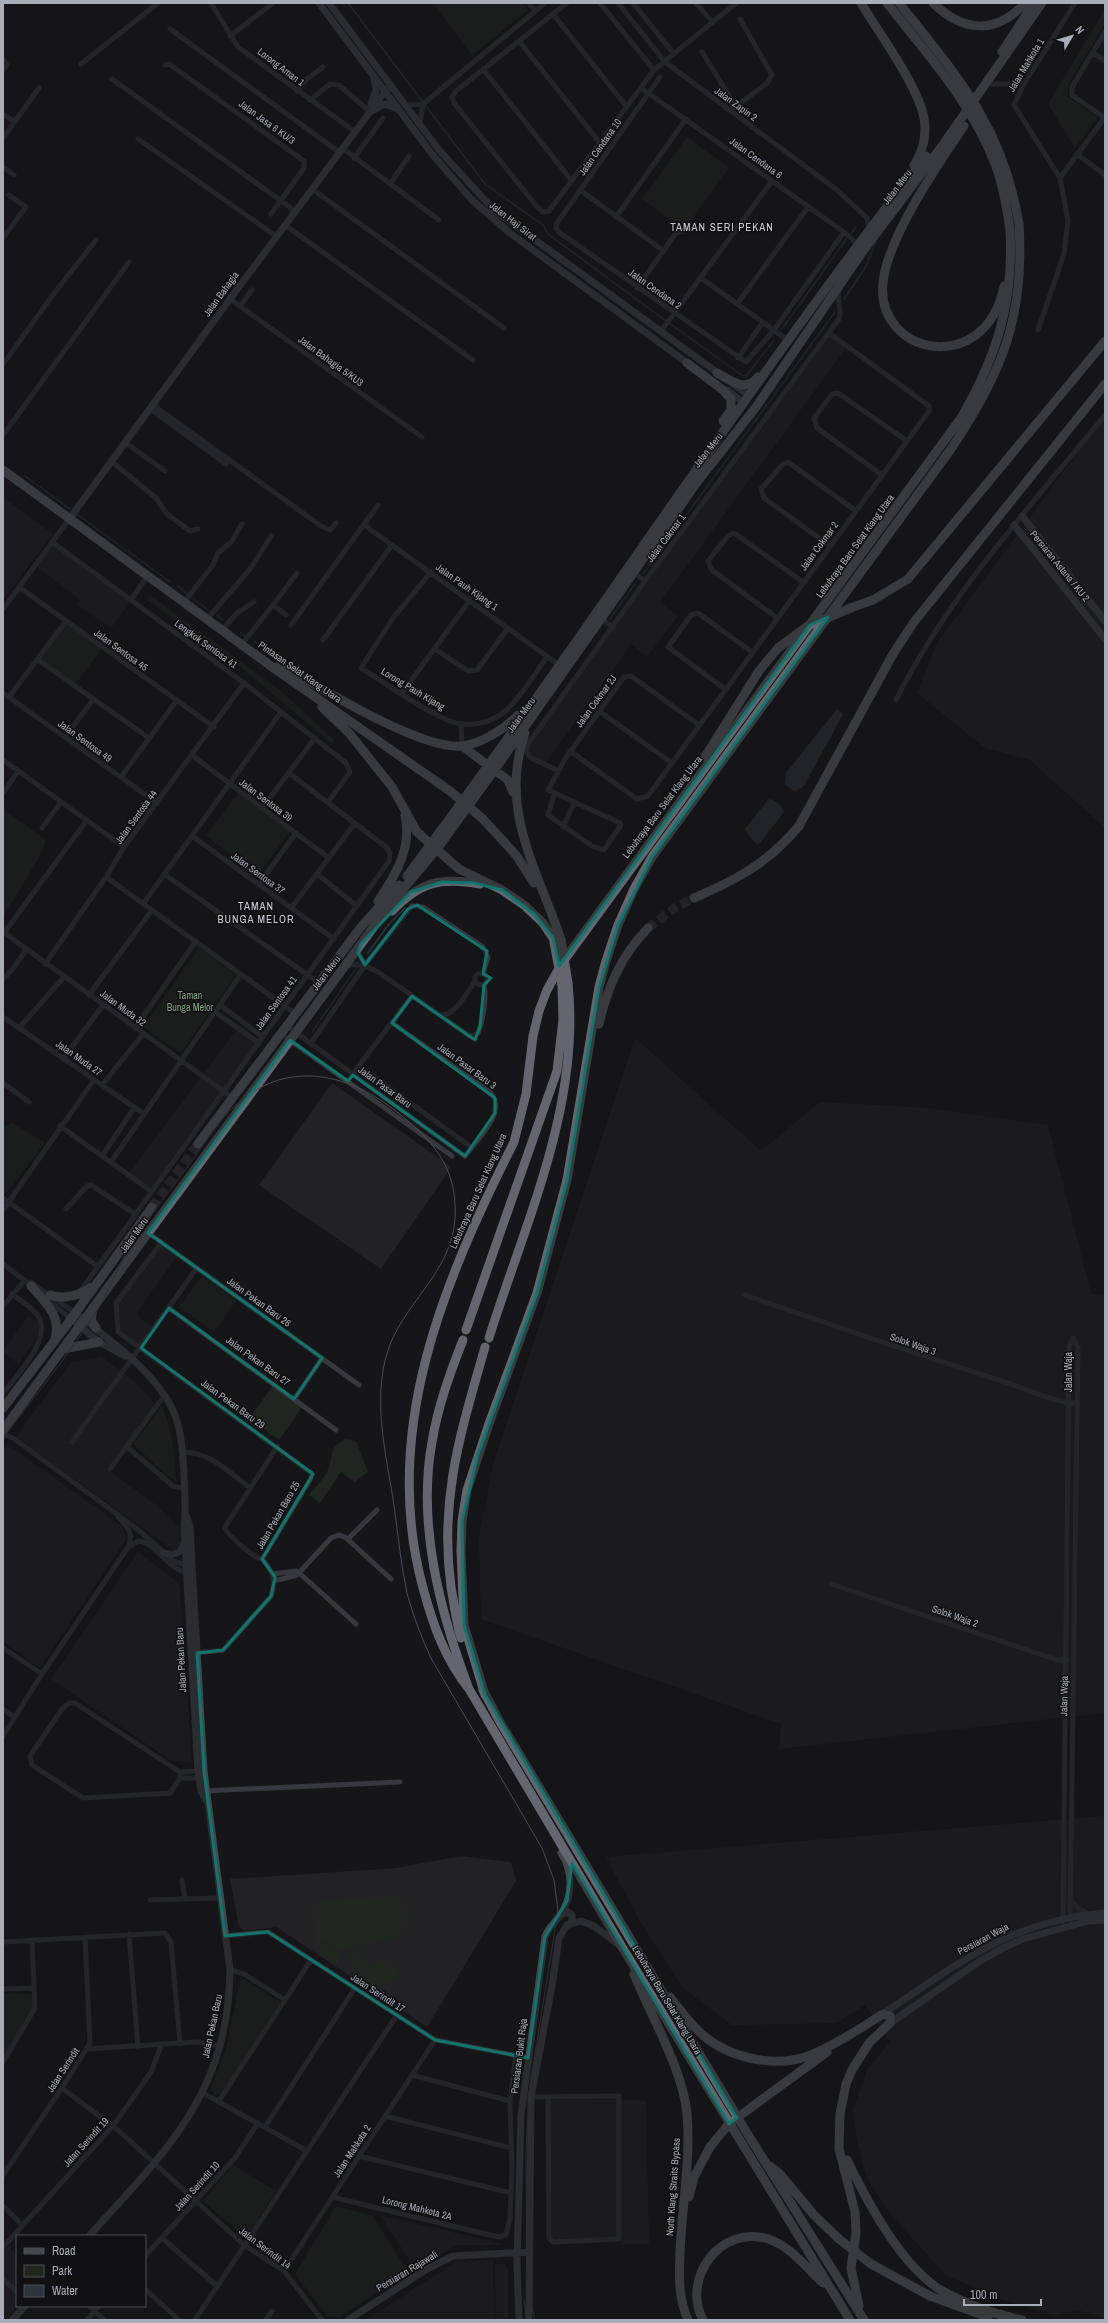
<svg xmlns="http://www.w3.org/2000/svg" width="1108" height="2323" font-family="'Archivo Narrow',sans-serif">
<rect width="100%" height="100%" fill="#161618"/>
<path fill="#222225" d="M830,336l16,12 -186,254 18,14 -31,41 -16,-13 -85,118 -14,-5 -4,-5v-5l123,-170z
M1105,416v412l-75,-68 -45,-12 -68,-55 20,-50z
M3,497l50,37 -50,66z
M53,545l77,57 -19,26 -34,-23 3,-5 -43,-33z
M237,1029l20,14 -106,145 -22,-15z
M635,1038l126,113 59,-49 107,6 121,17 43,169 14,1v418l-326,36 2,-25 -300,-105 -2,-82 15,-76z
M332,1083l118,83v3l-69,100 -122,-84z
M161,1245l16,11 -40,56 2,6 14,10 -13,17 -20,-14 -4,-27z
M29,1315l10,8 1,11 -22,30 -15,-13z
M101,1357l34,25 20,22 -47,66 48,35 23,22 1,18 -5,6 -159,-114 55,-75z
M8,1445l114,81 5,12 -87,130 -37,-26v-191z
M138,1552l41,31 13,180 -22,-3 -119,-81z
M1105,1816v502l-28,-8 -23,5 -54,-16 -54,-24 -56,-61 -24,-38 -9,-37 -4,-29 14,-40 23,-28 -25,-37 -28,18 -105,2 -49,-37 -43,-67 -34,-64z
M461,1856l50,6 5,19 -89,146 -151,-100 -31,4 -6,-4 -9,-48 166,-11z
M550,2100h92l4,2 3,142h-28v-6l-67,2 -3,-3z
M380,2215l122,29 1,1h-46l-42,23z
M3,2241l14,14 1,51 -13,14h-2z
M493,2260l1,60h-128l90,-58z
M495,2264h10l3,6v50h-12z"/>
<path fill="#1e261f" d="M433,3h90l5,7 -56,45z
M1105,9v15l-37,61v12l30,20 -23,31 -27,-44z
M687,137l42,31 -45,62 -42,-31z
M150,595l130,95 54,50 -3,3 -88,-74 -96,-69z
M66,621l37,26 -29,39 -36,-26z
M238,793l52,38 -32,44 -52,-39z
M3,809l43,31 -5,14 -38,63z
M199,948l37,27 -55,78 -38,-26z
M12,1123l33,20 -40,51 -2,-2v-66z
M202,1276l34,25 -22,31 -35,-25z
M273,1385l30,21 -24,34 -30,-21z
M162,1406c10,23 13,49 14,74l-5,-1 -38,-35z
M346,1439l10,2 12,31 -13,10 -14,-10 -21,31 -11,-8c6,-8 17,-18 20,-28 4,-14 1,-21 17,-28z
M401,1896l10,20 -8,16 -15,7 -50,11 -14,-10 -9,10 -2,-49z
M324,1942l18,12 -6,10 -19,-12z
M357,1949l21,27 -6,-9 15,-11 13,20 -15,10 -2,-3 -11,8 -25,-34z
M241,1977l39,25 -58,91 -8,2 -3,-7 15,-39z
M3,1993l29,1 3,10 -32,55z
M233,2165l43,26 -30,47 -43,-37z
M336,2206l37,10 35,56 -69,45 -12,-1 -32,-42z"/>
<path fill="#2c353c" d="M837,709l6,5 -39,72 -6,4 -4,1 -9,-6 1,-12z
M771,799l9,6 4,7 -24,31 -3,1 -7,-7 -5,-8 23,-29z"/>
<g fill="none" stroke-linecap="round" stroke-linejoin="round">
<path stroke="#2c353c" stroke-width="1.5" d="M348,3l137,181 58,41 5,9 118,87
M850,235l6,-8
M844,299l21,-31 11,-26
M669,323l74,53h3l28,-36
M782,329l65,-91
M25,476l45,33
M78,515l92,67
M643,574l192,-262
M178,586l8,7
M191,597l16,12
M217,615l5,5
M610,619l25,-35
M240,632l5,4
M254,641l12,9
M368,953l21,-29 16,-16
M312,1032l45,-65"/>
<path stroke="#333438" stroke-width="9" stroke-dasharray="9 4.5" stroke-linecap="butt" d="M648,928l25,-19 21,-11
M152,1207l46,-63"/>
<path stroke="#37383d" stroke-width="5" d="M211,3l27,44 116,84
M529,3l6,8
M567,3l-111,88 -4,6 2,6 84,105 5,4 6,-1 105,-141 82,-67
M600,3l54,67
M618,3l47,59 172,128 30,28 2,11
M633,3l41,51
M696,3l17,20
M553,14l73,92
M170,29l169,123
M1105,32l-33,55v8l33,23
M230,36l43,-33
M519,41l81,102
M702,52l34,55
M1093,53l12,8
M3,59l4,6 -4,5
M81,64l77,-61
M165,65l4,-1 135,97v7l-33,46
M483,69l89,112
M660,77l-103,146 -1,5 4,5 186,129 28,-32 70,-98
M112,79l183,132
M992,84h32
M641,88l203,144 9,8 4,6
M297,91l10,-12 16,-12
M310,100l20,-16 9,1 30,26
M406,105l17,-1 122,-101
M730,111l37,-28 5,-8 -32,-56
M3,114l12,8
M420,124l3,-20
M3,138l36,-50
M138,139l138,97
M342,148l97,72
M1077,154l28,21
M354,158l29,-40
M3,167l11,8
M1060,178l45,-61
M390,184l19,-28
M312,189l192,139
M580,190l84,61
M616,217l70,-98
M285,225l188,135
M3,238l23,-31 -17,-12
M701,278l88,63
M637,288l39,-55 7,-2
M230,299l192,138
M737,304l71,-97
M240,306l12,-16
M1038,330l26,-76 4,-34 -8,-42 -46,-73 10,-21 51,-81
M661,331l111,-150
M738,358l25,-36
M3,364l52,-72 41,-52
M153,405l168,121 9,4 6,-7
M150,409l76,55
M3,435l126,-173
M126,443l39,28
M111,461l45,37 11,16 23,17 8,-2
M882,475l-65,-47 -3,-10 18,-24 6,-1 69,48
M364,525l195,140
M52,542l192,141 102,80 4,9 -22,30
M830,546l-66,-48 -3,-9 21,-24 6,-3 68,49
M431,572l-38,46 -32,50c23,14 76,53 100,56 15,2 32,-3 43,-12 17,-14 30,-38 43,-55
M633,572l12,9
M19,587l195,140
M131,600l17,-25
M184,602l29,-37 5,-12 14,-12 10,-17
M273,605l24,-32
M3,609l67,-91
M600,618l13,9
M777,618l-65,-48 -4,-9 20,-25 6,-3 69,49
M207,619l44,-51 20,-32
M291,625l87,-120
M222,630l15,-17 17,-11
M323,640l69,-95
M242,644l31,-39 13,10
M435,649l33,22 9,-1 31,-42
M38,660l111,78
M725,689l-57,-42 23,-32 7,-2 54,39
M3,693l154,110
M402,693l68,-93
M9,697l57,-76
M896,700c53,-106 135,-194 209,-285
M599,711l73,52
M461,724l1,22
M65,737l28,-37
M570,751l67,48 11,-3 281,-385v-5l-100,-73
M193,756l136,102
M3,760l121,87
M557,770l-26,-12 -5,-7 2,-7 117,-163 194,-262c4,-10 -3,-18 0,-28
M121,777l56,-77
M3,793l15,-22
M554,794l-6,21 44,31 12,4 17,-25 -1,-2 -72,-33 17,-31 59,-82 7,-1 68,49
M262,808l53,-70
M563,827l11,-24
M42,828l19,-26
M192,836l142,103
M164,874l155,109
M317,874l40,32
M106,877l190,137
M259,884l37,-51
M143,904l138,-192
M291,908l64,-85
M3,932l230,166
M4,933l83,-113
M359,949l-1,4 7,12
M45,964l61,-87 18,-30 120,-164
M347,966c12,-4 20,0 31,6l92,64 8,-3c5,-13 9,-34 6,-48
M475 979a6 6 0 1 1 12 0a6 6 0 1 1-12 0Z
M3,979l9,-9 14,-20
M89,995l63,-85
M220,1005l43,32
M215,1012l44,31
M440,1015c15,2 27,-23 35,-34
M3,1017l141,97
M287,1026l178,130c11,-16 42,-42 26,-63l-99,-70
M19,1028l45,-51
M135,1028l61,-87
M281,1034l171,122
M311,1043l54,-78 47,-59 11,1 59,39 6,11 -5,17
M63,1059l40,-54
M359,1066l112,81
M351,1076l61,-80
M3,1083l26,19
M102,1085l41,-51
M60,1126l91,65
M102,1156l32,-48
M111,1162l130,-188
M3,1198l94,68
M66,1209l21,-23 4,-1 44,29
M3,1210l91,-130
M148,1233l211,152
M161,1243l-45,60 2,29 193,141v5l-49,81
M3,1264l29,22
M31,1282l44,31
M79,1293l310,-432 1,-8 -4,-6 -97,-74
M745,1295c86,30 171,59 257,86 25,8 48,20 75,23
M47,1299l24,20
M3,1306l22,-26
M169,1308l167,122
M3,1393c13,-17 50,-54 35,-77 -6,-9 -17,-15 -26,-22
M294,1399l28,-41
M3,1434l10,4 123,90 38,33 14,5
M72,1442l125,-174
M127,1447l46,39 12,3
M183,1452c27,0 46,20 67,36
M110,1469l54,-73
M348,1539l29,-29
M129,1547l9,-6c18,1 30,30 51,32
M262,1559c-7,0 -36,-25 -37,-32l52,-80
M273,1574l24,-3 59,53
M274,1581l23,-6 34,-37 7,-3 7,2 46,42
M831,1584l226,76h10
M3,1648l39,26
M195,1653l28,-3 48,-54c5,-16 2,-24 -9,-37
M69,1703h6l105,69v6l-10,15 -87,5 -51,-33 -2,-9 32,-47z
M3,1709l11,8
M3,1736l39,-62 86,-127c6,-13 0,-20 -10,-30
M180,1772l21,-1
M180,1778h22
M204,1791l196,-9
M182,1880l3,19
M150,1900l69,-2
M1070,1900l7,7 11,7
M1070,1920l8,-572 -5,-10
M1063,1922l6,-575 4,-9
M129,1934l9,113
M225,1936l43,-4 167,108 93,18
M3,1942l162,-9 6,9 9,102
M230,1970l14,4 41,26
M3,1989l29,-1
M87,2049l109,-7 25,4
M3,2062l32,-54 -3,-67
M412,2075l98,26
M62,2088l56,42 126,115 40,26 38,49
M203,2093l104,58
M531,2097l88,-1v143l-66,3 -4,-4 -1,-141
M219,2101l92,-141
M385,2116l126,32
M265,2127l90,-139
M359,2156l152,37
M3,2175l59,-87 28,-45 -5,-106
M332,2197l166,40 8,-2 4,-17 2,-47 -2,-70 6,-46
M3,2206l19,19
M162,2238l55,48
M3,2247l110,-121 38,-54 10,-26
M145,2256l90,-98 23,-35
M284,2271l151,-231
M3,2279l14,13
M145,2289l34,31
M89,2306l15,14
M87,2320l12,-14
M195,2320l202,-305
M266,2320l6,-9"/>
<path stroke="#45474d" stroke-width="7" d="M319,3l113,151 40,46 38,33 180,132
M329,3l110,147 55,60 228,166
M371,104l5,-14 -2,-12
M370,112l15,-8 10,4
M732,383l17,13
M727,390l17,13
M1022,516l83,105
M70,518l160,-219 157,-210
M1014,525l91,114
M75,1313c32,24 88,65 101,105 6,18 7,38 8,57 1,18 2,35 0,52l14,244 3,20 5,9
M71,1319l28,23 26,14
M164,1553c10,3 16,1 20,-9
M560,1915l8,-3 4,3v6l-4,4
M883,2014c74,-50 129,-94 222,-101
M890,2023l90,-62 23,-13 20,-9 65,-18 17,-1
M89,2236c78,-86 139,-142 141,-266l-26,-199 -12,-205 -2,-39 -4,-12
M12,2320l13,-14
M348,2320l79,-51 26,-13 77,-4
M519,2320l-2,-57 4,-148 24,-178c3,-10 10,-14 16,-23 12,-19 12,-42 0,-61
M529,2320l2,-223 21,-111 7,-48 8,-13 14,-4 13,5 25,19"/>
<path stroke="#63666e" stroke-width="9" d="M861,3c18,30 57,83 63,115 3,16 -1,34 -10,47
M933,3c30,29 63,32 92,0
M1002,52l32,-49
M964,126c-26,38 -76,111 -81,156 -8,74 103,96 121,4
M687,363l36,27 8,9v11l-8,11
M717,373c15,8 28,20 41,4
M3,470l272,199 175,122
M908,579l197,-238
M275,669l4,-3 9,3c36,21 135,82 175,77 19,-3 42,-17 55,-31
M322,707l28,27 42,53 25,45 42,37 43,21 22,15 19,18 10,15
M525,733c-27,77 13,137 36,207
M462,746l46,34 5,12
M482,818l34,37 18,28
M407,876c178,-237 337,-487 519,-720
M694,898c44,-19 74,-35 105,-72l94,-172 21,-32 191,-238
M378,901c18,-26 34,-53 27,-86
M392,911c28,-29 48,-34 88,-27
M599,1024c9,-38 22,-68 49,-96
M198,1144l163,-217 38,-42
M31,1286c14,16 31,30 24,53
M50,1295c13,5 31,0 42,-8
M93,1309l-2,11 5,8
M466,1330l91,-259 6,-51 -1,-35
M489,1338c36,-115 92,-232 79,-355
M463,1340c-13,33 -25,66 -31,102 -15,83 8,170 37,247l153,258 228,373
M63,1349l36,-7
M3,1408l63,-82 86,-119
M3,1430l389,-528 45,-53 61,-84 200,-284 58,-74 107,-156 79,-105 100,-143
M461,1638c-5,-17 -7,-34 -10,-51 -12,-89 10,-155 34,-240
M469,1689c-24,-30 -36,-64 -46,-101 -43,-157 21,-307 91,-446l12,-48 7,-58 6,-25 8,-21 15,-27 399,-545c36,-62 53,-116 49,-188
M483,1690l17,32 247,411 117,187
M485,1695l-21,-70 -3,-74 1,-30 5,-31 23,-69 47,-128 30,-113 32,-193 7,-26 12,-36 16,-36 18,-32 299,-408c51,-76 74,-132 68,-225
M634,1974c17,42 48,94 53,139 4,46 -5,92 -7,139 -1,24 -2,45 8,68
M670,1997c11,14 21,28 34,39 26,22 71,32 104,20 26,-10 51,-27 75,-42l7,2v7l-21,20 -17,27 -6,14 -6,30 -1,35 16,63 1,21 -5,35 8,38
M753,2106l74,-54
M847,2160c21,43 55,108 97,132 25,14 51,22 78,28
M770,2166l9,7 35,42 25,24
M689,2197l5,-20 16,-30
M871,2264l59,32 58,21
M703,2320c-22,-42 18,-96 65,-81 23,7 38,29 55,44"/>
<path stroke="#4a4c52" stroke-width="1" d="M3,1438c31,-41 64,-81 92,-124 14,-21 22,-46 35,-68 15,-27 38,-52 56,-77 16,-22 31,-48 51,-65 47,-42 104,-33 152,2 39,29 69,58 66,111 -2,51 -45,81 -64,125 -21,51 -5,111 3,163 4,30 7,60 13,88 6,23 15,46 25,67l110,188 12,32 4,31 -28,174 -4,63 1,142 8,30
M524,2300l3,20"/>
<path stroke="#63666e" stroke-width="9" d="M887,3c40,51 85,100 108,161 8,21 12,44 15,66
M899,3c59,74 104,124 120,221
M705,757l54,-86 19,-23 30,-22 45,-19 20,-7 35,-21
M450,791l32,27
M561,940l7,43
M554,942l8,43
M710,2147l18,-22 25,-19
M839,2239l32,25"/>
</g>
<path d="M0 0H1108V2323H0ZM828,617l-176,240 -34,68 -19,62 -32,193 -30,113 -59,161 -16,67 2,104 21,70 252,423 -8,6 -157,-261 -5,38 -22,36 -17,121 -93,-18 -167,-108 -43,4 -21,-165 -7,-118 26,-3 48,-54 4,-19 -13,-18 51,-85 -172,-126 28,-40 125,91 28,-41 -174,-125 142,-193 58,41 5,-6 112,81 30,-43v-15l-103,-75 20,-27 63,44 5,-14 4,-41 7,-7 -8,-4 4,-23 -70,-46 -9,4 -43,56 -7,-12 3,-9 50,-52 31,-10 32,1 28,7 32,24 19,24 6,28 251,-341z" fill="#161618" fill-opacity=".55" fill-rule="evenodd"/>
<path fill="none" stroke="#0f766e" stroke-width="3" stroke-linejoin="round" d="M828,617l-176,240 -34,68 -19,62 -32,193 -30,113 -59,161 -16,67 2,104 21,70 252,423 -8,6 -157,-261 -5,38 -22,36 -17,121 -93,-18 -167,-108 -43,4 -21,-165 -7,-118 26,-3 48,-54 4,-19 -13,-18 51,-85 -172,-126 28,-40 125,91 28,-41 -174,-125 142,-193 58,41 5,-6 112,81 30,-43v-15l-103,-75 20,-27 63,44 5,-14 4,-41 7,-7 -8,-4 4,-23 -70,-46 -9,4 -43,56 -7,-12 3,-9 50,-52 31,-10 32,1 28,7 32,24 19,24 6,28 251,-341z"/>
<g text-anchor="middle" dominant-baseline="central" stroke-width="3" stroke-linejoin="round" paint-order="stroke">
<g font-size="10" fill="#a8adb8" stroke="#111113">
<text transform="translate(1026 65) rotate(-59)">Jalan Mahkota 1</text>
<text transform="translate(281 67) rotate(37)">Lorong Aman 1</text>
<text transform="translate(736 104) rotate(36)">Jalan Zapin 2</text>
<text transform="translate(267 122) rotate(36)">Jalan Jasa 6 KU/3</text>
<text transform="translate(600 147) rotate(-55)">Jalan Cendana 10</text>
<text transform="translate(756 158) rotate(36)">Jalan Cendana 6</text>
<text transform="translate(897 187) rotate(-53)">Jalan Meru</text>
<text transform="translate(513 221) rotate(38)">Jalan Haji Sirat</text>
<text transform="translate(655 289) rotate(35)">Jalan Cendana 2</text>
<text transform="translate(221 294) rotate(-54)">Jalan Bahagia</text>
<text transform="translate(331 361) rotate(36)">Jalan Bahagia 5/KU3</text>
<text transform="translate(708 450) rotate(-52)">Jalan Meru</text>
<text transform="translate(666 538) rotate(-53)">Jalan Cokmar 1</text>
<text transform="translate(819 546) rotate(-54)">Jalan Cokmar 2</text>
<text transform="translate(855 546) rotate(-54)">Lebuhraya Baru Selat Klang Utara</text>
<text transform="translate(1060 566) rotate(51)">Persiaran Astana / KU 2</text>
<text transform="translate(467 587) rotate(35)">Jalan Pauh Kijang 1</text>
<text transform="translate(206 644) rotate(36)">Lengkok Sentosa 41</text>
<text transform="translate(121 650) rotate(36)">Jalan Sentosa 45</text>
<text transform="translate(300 672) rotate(35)">Pintasan Selat Klang Utara</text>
<text transform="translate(413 689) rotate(31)">Lorong Pauh Kijang</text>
<text transform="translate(596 701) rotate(-54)">Jalan Cokmar 2J</text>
<text transform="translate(521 715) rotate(-54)">Jalan Meru</text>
<text transform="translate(85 741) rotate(36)">Jalan Sentosa 49</text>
<text transform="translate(266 800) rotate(37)">Jalan Sentosa 39</text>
<text transform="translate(662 807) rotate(-53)">Lebuhraya Baru Selat Klang Utara</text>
<text transform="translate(136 817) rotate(-54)">Jalan Sentosa 44</text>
<text transform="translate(258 873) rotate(36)">Jalan Sentosa 37</text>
<text transform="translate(326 973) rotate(-53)">Jalan Meru</text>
<text transform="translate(276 1003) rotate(-54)">Jalan Sentosa 41</text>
<text transform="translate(123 1008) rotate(36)">Jalan Muda 32</text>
<text transform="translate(79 1058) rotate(35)">Jalan Muda 27</text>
<text transform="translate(467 1066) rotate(36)">Jalan Pasar Baru 3</text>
<text transform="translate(385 1087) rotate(36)">Jalan Pasar Baru</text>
<text transform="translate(478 1191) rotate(-66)">Lebuhraya Baru Selat Klang Utara</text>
<text transform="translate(134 1235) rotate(-55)">Jalan Meru</text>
<text transform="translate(259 1302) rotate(36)">Jalan Pekan Baru 26</text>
<text transform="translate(913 1344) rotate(19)">Solok Waja 3</text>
<text transform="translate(258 1361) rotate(36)">Jalan Pekan Baru 27</text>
<text transform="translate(1068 1372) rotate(-90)">Jalan Waja</text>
<text transform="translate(233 1404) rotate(36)">Jalan Pekan Baru 29</text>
<text transform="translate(278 1515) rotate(-60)">Jalan Pekan Baru 25</text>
<text transform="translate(955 1616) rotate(19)">Solok Waja 2</text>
<text transform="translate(181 1660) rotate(-93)">Jalan Pekan Baru</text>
<text transform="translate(1064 1696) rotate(-89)">Jalan Waja</text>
<text transform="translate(983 1939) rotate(-28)">Persiaran Waja</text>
<text transform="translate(378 1993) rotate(33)">Jalan Serindit 17</text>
<text transform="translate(667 2000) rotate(59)">Lebuhraya Baru Selat Klang Utara</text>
<text transform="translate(212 2026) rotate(-78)">Jalan Pekan Baru</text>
<text transform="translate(519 2056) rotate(-83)">Persiaran Bukit Raja</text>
<text transform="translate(63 2070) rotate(-57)">Jalan Serindit</text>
<text transform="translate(86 2142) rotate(-48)">Jalan Serindit 19</text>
<text transform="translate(352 2151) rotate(-57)">Jalan Mahkota 2</text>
<text transform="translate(197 2186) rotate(-48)">Jalan Serindit 10</text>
<text transform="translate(673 2187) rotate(-86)">North Klang Straits Bypass</text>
<text transform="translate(417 2208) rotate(14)">Lorong Mahkota 2A</text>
<text transform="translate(265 2248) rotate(37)">Jalan Serindit 14</text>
<text transform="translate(407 2271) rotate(-31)">Persiaran Rajawali</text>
</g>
<g font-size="10" fill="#7fa381" stroke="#111113">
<text x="190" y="995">Taman<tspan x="190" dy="12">Bunga Melor</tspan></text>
</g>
<g font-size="11" letter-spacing="1" fill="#c9ccd4" stroke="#111113">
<text x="722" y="227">TAMAN SERI PEKAN</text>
<text x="256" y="906">TAMAN<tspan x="256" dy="13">BUNGA MELOR</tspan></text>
</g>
</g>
<rect width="1108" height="2323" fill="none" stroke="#a8adb8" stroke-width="8"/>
<rect x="16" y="2235" width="130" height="72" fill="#111113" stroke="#4d4f55"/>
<rect x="24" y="2248" width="20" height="6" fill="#45474d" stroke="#4d4f55"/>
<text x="52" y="2255" font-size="12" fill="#a8adb8">Road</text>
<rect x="24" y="2265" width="20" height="12" fill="#1e261f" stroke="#4d4f55"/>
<text x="52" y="2275" font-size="12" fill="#a8adb8">Park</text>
<rect x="24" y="2285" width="20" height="12" fill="#2c353c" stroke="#4d4f55"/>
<text x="52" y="2295" font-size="12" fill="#a8adb8">Water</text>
<g transform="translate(1072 36) rotate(52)" stroke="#111113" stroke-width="3" paint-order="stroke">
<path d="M0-3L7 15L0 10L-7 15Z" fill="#a8adb8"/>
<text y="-6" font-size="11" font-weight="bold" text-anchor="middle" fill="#a8adb8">N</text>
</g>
<path d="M964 2299v6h77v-6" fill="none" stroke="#a8adb8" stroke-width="2"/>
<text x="970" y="2299" font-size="12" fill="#a8adb8" stroke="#111113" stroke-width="3" paint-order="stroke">100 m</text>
</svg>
